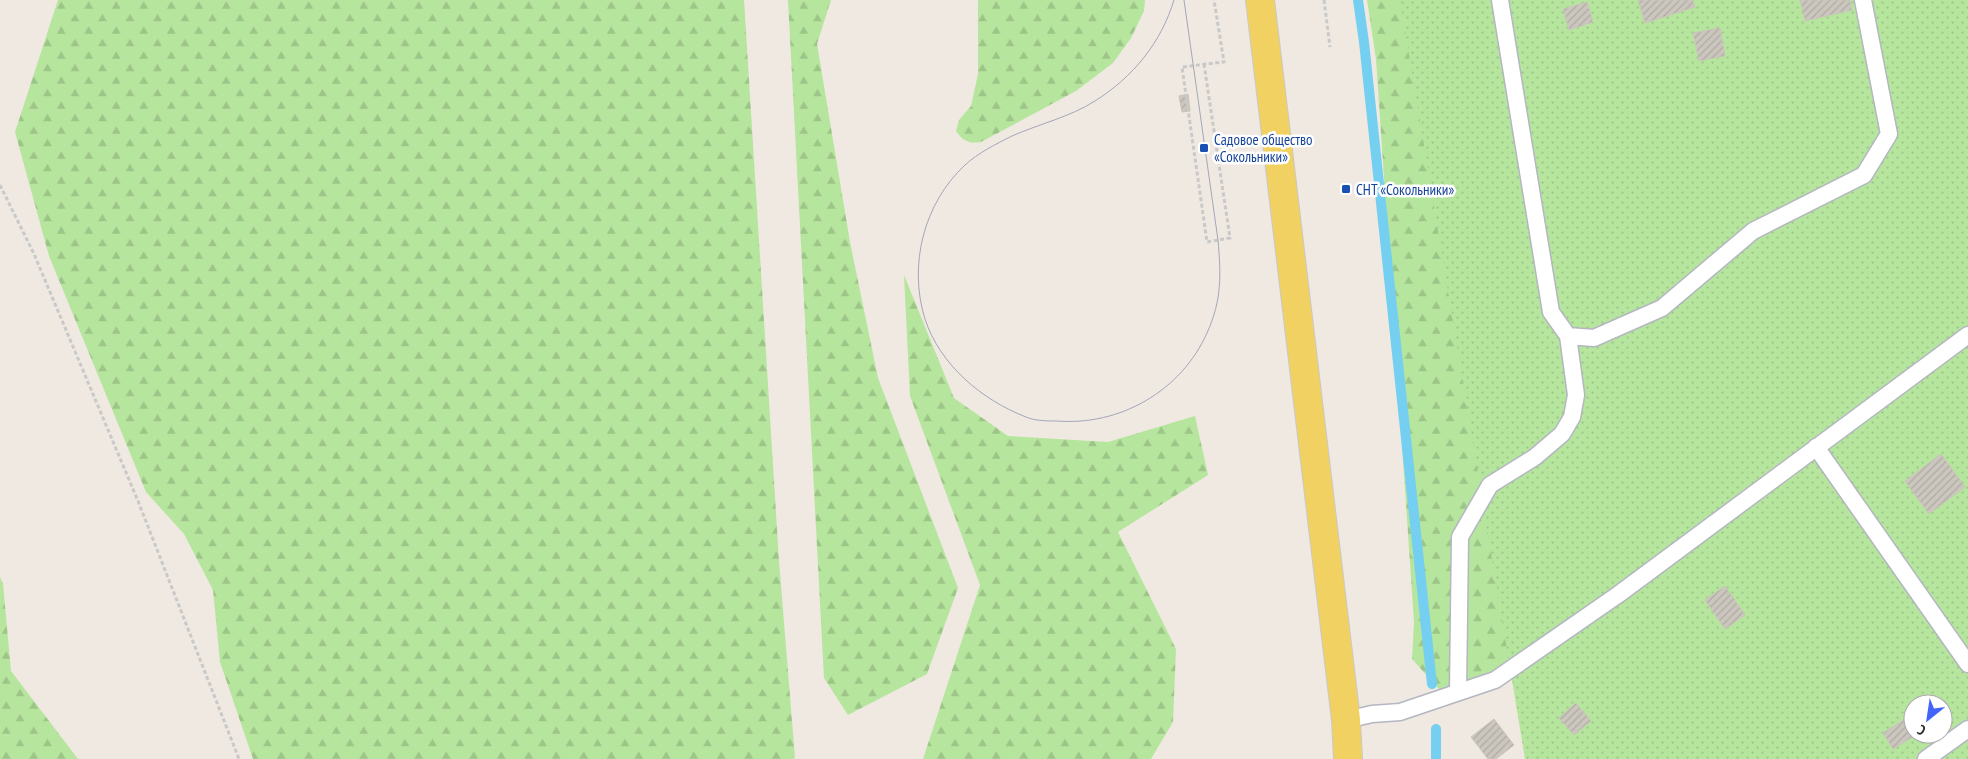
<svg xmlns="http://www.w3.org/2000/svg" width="1968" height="759" font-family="'PT Sans Narrow',sans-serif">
<defs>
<pattern id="forest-firs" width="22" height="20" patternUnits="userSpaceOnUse" patternTransform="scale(1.25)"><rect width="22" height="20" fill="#b6e59e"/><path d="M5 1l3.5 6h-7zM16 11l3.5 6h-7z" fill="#9dc588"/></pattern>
<pattern id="park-dots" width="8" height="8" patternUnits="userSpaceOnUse" patternTransform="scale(1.25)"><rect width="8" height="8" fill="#b6e59e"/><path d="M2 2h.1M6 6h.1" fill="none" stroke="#9dc588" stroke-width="1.8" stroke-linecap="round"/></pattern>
<pattern id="building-hatch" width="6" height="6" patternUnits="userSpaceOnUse" patternTransform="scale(1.25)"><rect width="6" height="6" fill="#cbc7bf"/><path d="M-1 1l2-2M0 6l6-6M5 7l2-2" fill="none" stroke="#afaba4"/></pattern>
</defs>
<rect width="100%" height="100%" fill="#efe9e1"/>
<path fill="url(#forest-firs)" d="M58,0h686l35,561 16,197 -2,1h-540l-33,-97 -7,-72 -29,-56 -38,-42 -97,-236 -34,-124z
M788,0h43l-14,44 33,198 28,136 80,210 -31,86 -79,41 -24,-37z
M978,0h167l-1,11 -13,27 -18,25 -37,28 -95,51c-12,2 -18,-1 -25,-11l3,-11 12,-14 7,-32z
M1367,0h120l40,644 -39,33 -38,14 -11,-2 -27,-30 2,-37 -38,-563z
M904,275l50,123 54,38 100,6 87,-26 13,59 -90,57 58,117 -3,73 -22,37h-228l57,-174 -70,-189z
M0,577l3,7 8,87 67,88h-78z"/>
<path fill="url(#park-dots)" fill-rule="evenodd" d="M1400,0h568v759h-443zM1913,704h30v30h-30z"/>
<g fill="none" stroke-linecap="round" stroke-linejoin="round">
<path stroke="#75cff0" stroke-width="10" d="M1358,0l6,42 68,642
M1436,759v-30"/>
</g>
<path fill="url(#building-hatch)" stroke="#cbc5ba" d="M1638,0h55l2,7 -50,16z
M1800,0h50l2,10 -47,11z
M1587,2l6,20 -24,8 -6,-21z
M1720,28l5,28 -26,5 -6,-28z
M1188,94l2,17 -8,1 -3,-16z
M1941,454l24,33 -36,27 -24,-33z
M1725,586l20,29 -20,14 -20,-29z
M1576,703l15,18 -17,14 -15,-17z
M1494,719l20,26 -18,14h-8l-17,-22z
M1905,719l8,12v3l3,1 -23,14 -10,-16z"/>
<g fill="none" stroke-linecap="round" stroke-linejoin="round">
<defs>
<path id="service" d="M1500,0l51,312 17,24 26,2 68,-30 91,-77 111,-56 25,-41 -26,-134
M1816,447l152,217
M1458,692l2,-155 30,-52 45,-28 27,-23 10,-17 4,-22 -8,-59
M1346,720l26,-6 28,-2 95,-32 124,-86 349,-259
M1926,759l42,-30"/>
<path id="primary" d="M1260,0l86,720 2,39"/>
</defs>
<use href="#service" stroke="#b4b7c1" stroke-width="19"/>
<use href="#primary" stroke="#c9c9c9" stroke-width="30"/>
<path stroke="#c9c9c9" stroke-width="3" stroke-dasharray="4 2.5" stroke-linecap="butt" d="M1324,0l6,47
M1204,64l26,174 -23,4 -25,-175 42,-5 -10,-62
M0,185l34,69 104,247 101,258"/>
<use href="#service" stroke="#fff" stroke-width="16"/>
<use href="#primary" stroke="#f2d163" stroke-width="28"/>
<path stroke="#a3a6b8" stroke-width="1" d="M1174,0c-13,43 -41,77 -79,101 -25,16 -56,23 -83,35 -16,8 -34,17 -47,29 -41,38 -57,100 -40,154 15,46 57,81 101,98 9,4 21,4 31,4 63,5 124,-30 150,-88 15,-33 14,-58 11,-93l-34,-240"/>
</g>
<g fill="#1a4fb4" stroke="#fff" stroke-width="2">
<rect x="1199" y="143" width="10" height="10" rx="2.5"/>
<rect x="1341" y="184" width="10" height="10" rx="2.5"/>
</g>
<g text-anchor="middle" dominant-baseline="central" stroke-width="5" stroke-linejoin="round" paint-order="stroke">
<g font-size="15" fill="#164399" stroke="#fff" text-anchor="start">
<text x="1214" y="139">Садовое общество<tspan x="1214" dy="17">«Сокольники»</tspan></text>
<text x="1356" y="189">СНТ «Сокольники»</text>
</g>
</g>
<g transform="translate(1928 719) rotate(210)"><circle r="24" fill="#ffffff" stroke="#ababab"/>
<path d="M0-4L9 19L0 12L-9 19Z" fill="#4264fb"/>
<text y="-8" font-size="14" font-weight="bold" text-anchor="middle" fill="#2e2e2e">С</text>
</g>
</svg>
